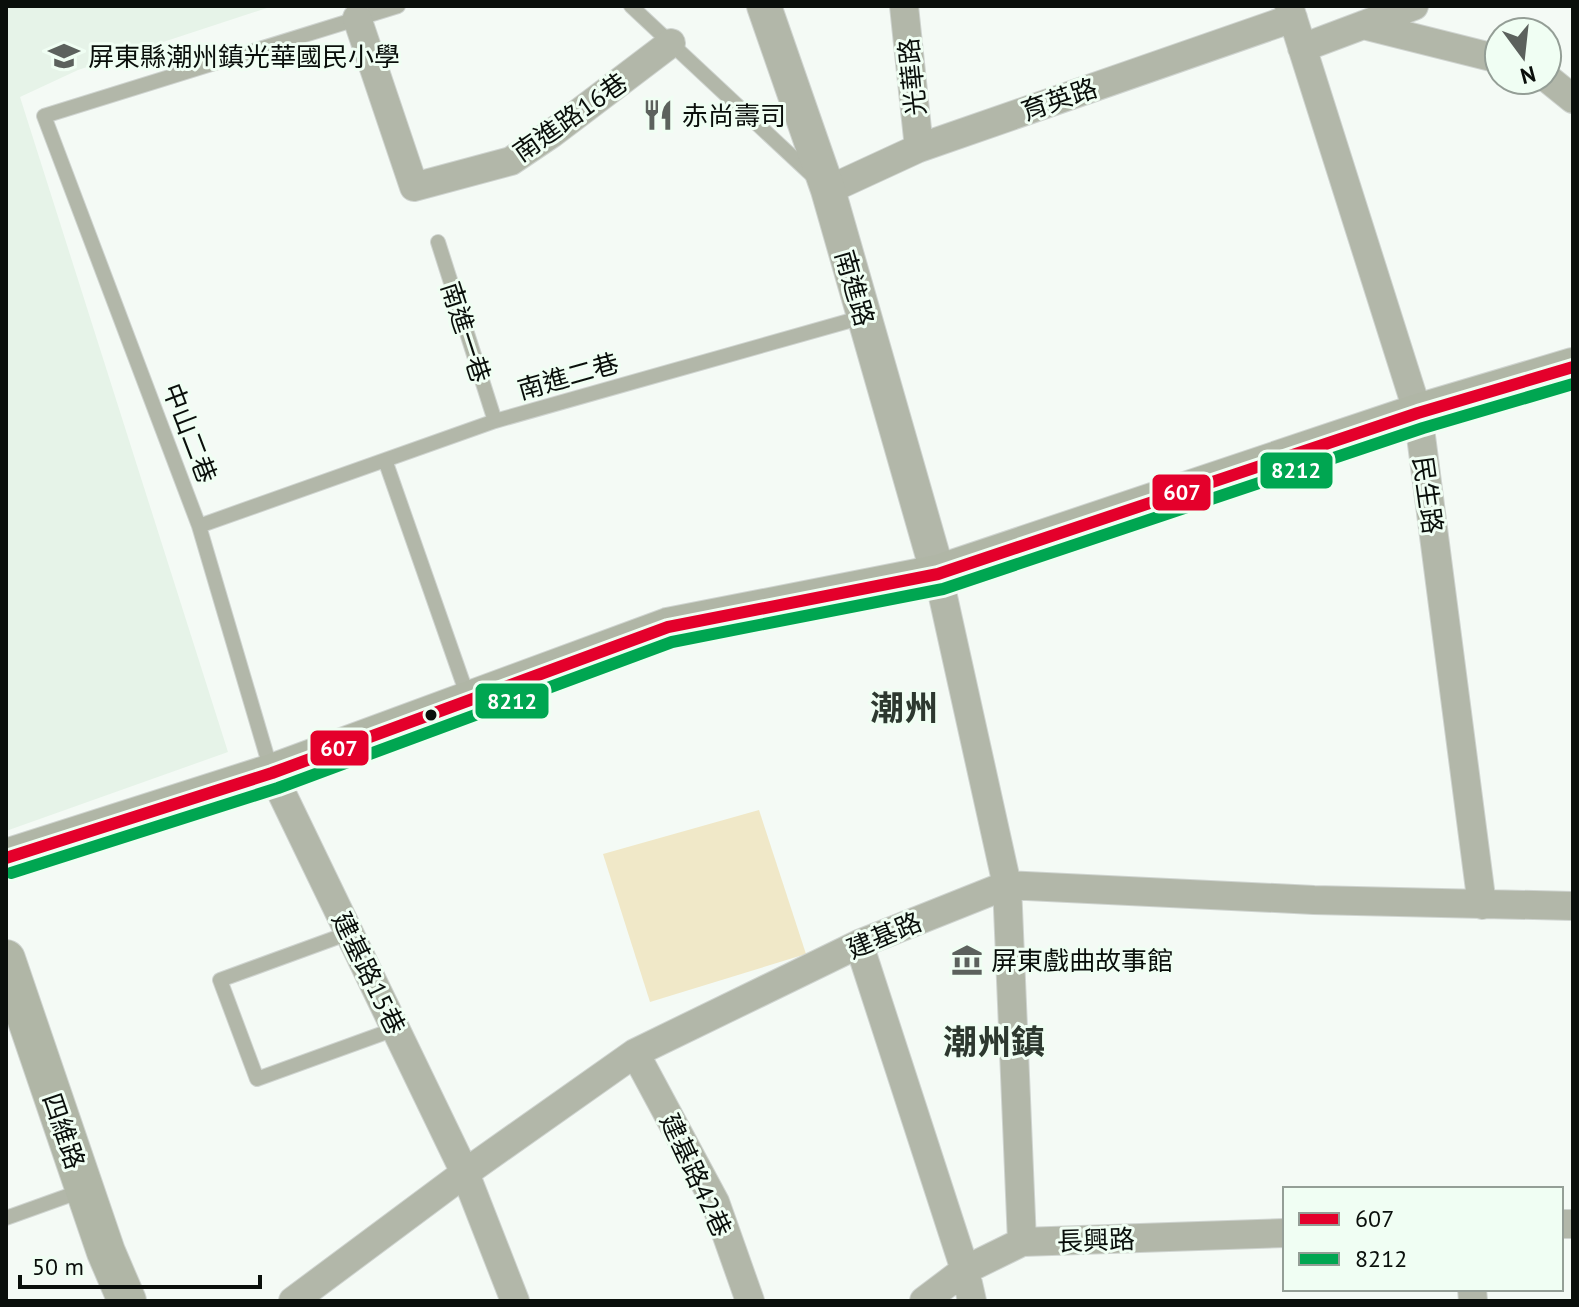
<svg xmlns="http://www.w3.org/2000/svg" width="1579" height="1307" font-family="'PT Sans','Noto Sans TC',sans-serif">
<rect width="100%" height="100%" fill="#f4faf5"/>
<path fill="#e6f3e8" d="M6,6h267l-195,64 -58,27 208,655 -222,79z"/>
<path fill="#f0e8c8" d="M759,810l47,144 -156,48 -47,-148z"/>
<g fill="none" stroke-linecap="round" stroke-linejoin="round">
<defs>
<path id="service" d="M631,6l184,172
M438,242l57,179
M385,460l84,240
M199,526l296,-105 368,-104
M271,770l-72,-244 -155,-410 354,-110
M349,933l-129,47 37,99 138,-50
M6,1218l78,-28"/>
<path id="minor" d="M904,6l15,142
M1289,6l129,407 64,492
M357,18l57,169 97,-26 40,-27 120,-91
M1363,25l136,34
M1302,48l112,-42
M1547,78l26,21
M828,190l91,-42 374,-130
M938,574l69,311 15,357
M272,773l193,400 50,128
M859,944l106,326 7,31
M635,1053l80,149 35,99
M1561,1224h12
M1472,1289l1,12
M293,1301l172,-128 170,-120 224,-109 148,-59 307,15 259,6
M924,1301l41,-31 57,-28 263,-9"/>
<path id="tertiary" d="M764,6l64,184 110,384"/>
<path id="secondary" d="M6,858l266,-85 396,-146 270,-53 480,-161 155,-46
M6,959l100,293 21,49"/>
</defs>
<use href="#service" stroke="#cfd4d0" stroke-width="16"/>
<use href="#minor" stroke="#cfd4d0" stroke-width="30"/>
<use href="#tertiary" stroke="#cfd4d0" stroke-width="36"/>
<use href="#secondary" stroke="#cfd4d0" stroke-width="40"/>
<use href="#service" stroke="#b2b7a9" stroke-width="14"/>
<use href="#minor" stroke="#b2b7a9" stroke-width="28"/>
<use href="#tertiary" stroke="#b2b7a9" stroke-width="34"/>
<use href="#secondary" stroke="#b0b6a6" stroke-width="38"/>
<defs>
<path id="bus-1" d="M6,858l266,-85 396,-146 270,-53 480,-161 155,-46"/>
<path id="bus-2" d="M11,873l267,-85 394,-146 271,-53 480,-161 150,-44"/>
</defs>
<use href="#bus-1" stroke="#f0fef3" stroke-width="18"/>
<use href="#bus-2" stroke="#f0fef3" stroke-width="18"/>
<use href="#bus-1" stroke="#e4002b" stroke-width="12"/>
<use href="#bus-2" stroke="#00a651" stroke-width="12"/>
</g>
<defs>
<symbol id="school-bare" viewBox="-9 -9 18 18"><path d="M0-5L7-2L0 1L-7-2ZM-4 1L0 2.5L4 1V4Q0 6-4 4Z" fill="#5c615d" stroke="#f0fef3" stroke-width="2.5" paint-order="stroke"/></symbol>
<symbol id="restaurant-bare" viewBox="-9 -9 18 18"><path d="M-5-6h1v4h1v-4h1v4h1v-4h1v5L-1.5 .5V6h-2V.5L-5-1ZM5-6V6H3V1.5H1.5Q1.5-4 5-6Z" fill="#5c615d" stroke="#f0fef3" stroke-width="2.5" paint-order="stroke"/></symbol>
<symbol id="museum-bare" viewBox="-9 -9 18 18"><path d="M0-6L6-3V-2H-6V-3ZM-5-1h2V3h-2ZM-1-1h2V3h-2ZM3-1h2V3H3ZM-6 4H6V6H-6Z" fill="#5c615d" stroke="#f0fef3" stroke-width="2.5" paint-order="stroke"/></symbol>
</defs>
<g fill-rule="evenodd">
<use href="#school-bare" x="42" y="34" width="44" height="44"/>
<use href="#restaurant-bare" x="636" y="93" width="44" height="44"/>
<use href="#museum-bare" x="945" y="938" width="44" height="44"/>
</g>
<circle fill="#0a0f0b" stroke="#f0fef3" stroke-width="3" cx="431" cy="715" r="7"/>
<g text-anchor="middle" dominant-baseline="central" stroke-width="6" stroke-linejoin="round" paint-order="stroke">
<g font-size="26" fill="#0a0f0b" stroke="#f0fef3" text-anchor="start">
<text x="88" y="56">屏東縣潮州鎮光華國民小學</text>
<text x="682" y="115">赤尚壽司</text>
<text x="991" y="960">屏東戲曲故事館</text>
</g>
<g font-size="26" fill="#0a0f0b" stroke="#f0fef3">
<text transform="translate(912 77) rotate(-96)">光華路</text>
<text transform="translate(1059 99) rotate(-19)">育英路</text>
<text transform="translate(570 117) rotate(-35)">南進路16巷</text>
<text transform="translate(855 288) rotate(74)">南進路</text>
<text transform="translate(466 332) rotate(72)">南進一巷</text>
<text transform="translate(568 376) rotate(-16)">南進二巷</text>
<text transform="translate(190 433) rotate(69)">中山二巷</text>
<text transform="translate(1428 495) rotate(82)">民生路</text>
<text transform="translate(884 935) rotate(-23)">建基路</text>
<text transform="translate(369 973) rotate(64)">建基路15巷</text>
<text transform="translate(64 1131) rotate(71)">四維路</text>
<text transform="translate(696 1175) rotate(65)">建基路42巷</text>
<text transform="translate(1096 1240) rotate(-2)">長興路</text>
</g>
<g font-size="34" font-weight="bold" fill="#2d382f" stroke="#f0fef3">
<text x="904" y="707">潮州</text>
<text x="994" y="1041">潮州鎮</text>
</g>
</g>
<g stroke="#f0fef3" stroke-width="3">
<rect x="1259" y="451" width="75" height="39" rx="8" fill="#00a651"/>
<rect x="1151" y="473" width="61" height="39" rx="8" fill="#e4002b"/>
<rect x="474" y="682" width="76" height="38" rx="8" fill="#00a651"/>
<rect x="309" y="729" width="61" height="38" rx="8" fill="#e4002b"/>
</g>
<g font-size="22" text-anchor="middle" font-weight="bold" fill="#fff">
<text x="1296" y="478">8212</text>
<text x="1182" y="500">607</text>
<text x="512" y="709">8212</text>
<text x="339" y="756">607</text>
</g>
<rect width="1579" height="1307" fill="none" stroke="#0a0f0b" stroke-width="16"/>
<rect x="1283" y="1187" width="280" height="104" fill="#f0fef3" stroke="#949e96" stroke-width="2"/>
<rect x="1299" y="1213" width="40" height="12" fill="#e4002b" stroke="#949e96" stroke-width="2"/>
<text x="1355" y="1227" font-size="24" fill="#0a0f0b">607</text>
<rect x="1299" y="1253" width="40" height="12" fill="#00a651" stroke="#949e96" stroke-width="2"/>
<text x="1355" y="1267" font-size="24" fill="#0a0f0b">8212</text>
<g transform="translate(1523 56) rotate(165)"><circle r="38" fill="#f0fef3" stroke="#949e96" stroke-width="2"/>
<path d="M0-6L14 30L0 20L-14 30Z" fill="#5c615d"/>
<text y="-12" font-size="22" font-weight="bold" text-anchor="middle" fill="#0a0f0b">N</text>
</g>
<path d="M20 1275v12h240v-12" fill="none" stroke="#0a0f0b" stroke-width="4"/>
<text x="32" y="1275" font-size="24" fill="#0a0f0b" stroke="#f0fef3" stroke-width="6" paint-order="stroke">50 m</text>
</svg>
